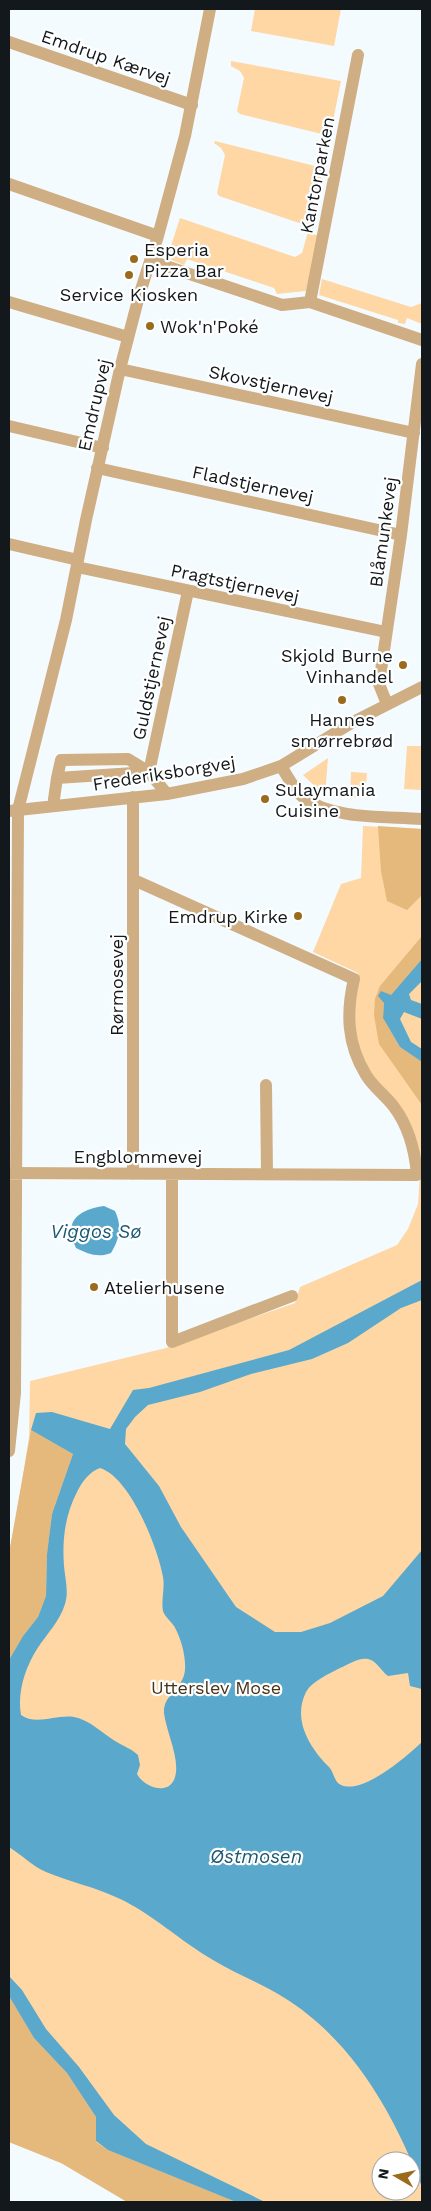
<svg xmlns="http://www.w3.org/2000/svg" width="431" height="2211" font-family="'Work Sans',sans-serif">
<rect width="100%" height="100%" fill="#f4fbff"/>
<path fill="#fed7a4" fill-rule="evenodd" d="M255,9h86l-7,37 -83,-15z
M231,61l110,20 -11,55 -90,-22 -3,-3 7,-33 -4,-7 -9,-5z
M215,141l108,27 -12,59 -92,-31 -2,-3 8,-38 -4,-7 -7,-5z
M180,218l115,39 7,-4 6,-21 11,4 -13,55 -29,3 -3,-6 -87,-29 -3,6 -17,-7z
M322,279l89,28 11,-4v21l-15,-6 -2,6 -7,-1v-3l-79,-25z
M407,746h15l-1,44 -17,-1z
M328,758l-3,38 -22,-21z
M351,772l16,1 -2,25 -15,-1z
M363,826l59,3v1373h-294c-34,-28 -79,-44 -119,-60v-589l8,-39 12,-77 1,-56 136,-33 129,-45 5,-16 97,-42 11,-16 10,-25 2,-30 -6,-35 -45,-67 -13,-25 -5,-46 7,-28 -45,-21 28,-68 20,-6zM381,2161h30v30h-30z"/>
<path fill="#e5b87b" d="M378,826l44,3v66l-15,15 -20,-9 -6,-30z
M422,936v23l-38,44 -1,15 17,29 22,15v43l-43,-61 -5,-29 1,-16 5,-13z
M31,1430l42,24 -21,60 -5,40 -1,42 -8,21 -15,19 -14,24v-107z
M9,1996l25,42 33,35 29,44v25l12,8 128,52h-109l-66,-39 -52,-21z"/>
<path fill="#5aa8cc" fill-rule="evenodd" d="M422,959v22l-13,13 2,6 11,4v15l-18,-7 -4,7 11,23 11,7v13l-22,-15 -17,-29 1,-15 -6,-7 3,-5 10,4z
M104,1206l11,5c7,15 5,27 -4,42 -13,5 -23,1 -35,-5 -13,-27 2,-38 28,-42z
M422,1280v20l-21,8 -53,35 -36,16 -61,15 -51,18 -52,13 -13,12 -9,12 -1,15 34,42 22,41 55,80 39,25h26l29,-9 53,-27 39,-46v139l-12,-3 -2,-13 -20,3c-7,-5 -11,-15 -20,-17 -9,-2 -21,6 -28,9 -11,6 -28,13 -34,24 -14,28 4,56 23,75 5,5 5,15 12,18 22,10 66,-29 81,-43v445c-28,-73 -70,-148 -139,-190 -22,-14 -47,-23 -70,-37 -33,-19 -60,-46 -95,-62 -23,-11 -48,-16 -72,-26 -14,-6 -24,-17 -37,-25v-187l14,-24 15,-19 8,-21 1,-42 5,-40 21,-60 -42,-24 5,-17 16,-1 58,17 23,-39 16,-2 140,-38zM100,1468c30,9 58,80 63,109 2,11 -2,24 0,34 2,6 8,10 11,15 7,12 12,30 11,44 -2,20 -22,24 -21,43 2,19 18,49 10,67 -8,16 -31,6 -37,-6l3,-9 -2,-10c-6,-6 -15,-9 -23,-14 -13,-8 -25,-21 -41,-24 -17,-3 -38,9 -53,-2 -4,-22 4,-47 16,-66 9,-14 23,-28 28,-45 4,-12 0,-26 -1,-38 -2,-26 1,-51 13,-74 5,-10 12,-20 23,-24z
M9,1976l13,14 24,39 33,38 35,48 32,29 119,58h-29l-128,-52 -12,-9v-24l-29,-44 -33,-35 -25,-42z"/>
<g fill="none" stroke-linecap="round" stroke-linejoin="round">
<path stroke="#cfae83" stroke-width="12" d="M9,42l183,63
M9,184l149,52
M151,261l131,44 28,-3 112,38
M9,302l119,35
M310,302l48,-247
M120,369l294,64
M9,426l94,22
M97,468l304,67
M9,544l69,16
M77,567l309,65
M387,704l-8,-20 22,-149 21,-171
M281,766c7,11 13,24 23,32 30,22 82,18 118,21
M149,772l39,-181
M57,778l4,-18 67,-1 21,13 18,22
M53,806l4,-28 92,-6
M9,811l158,-17 76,-15 38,-13 72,-44 69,-35
M266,1085l1,89
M9,1173l408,2c-2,-24 -8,-48 -23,-68 -8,-11 -21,-20 -28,-32 -19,-31 -20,-62 -12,-96l-220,-99
M133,1174v-377
M172,1174v168l120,-46
M9,1451l6,-58 3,-583 48,-190 20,-100 34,-151 19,-73 19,-60 27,-100 25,-127"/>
</g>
<g fill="#9a6b1d" stroke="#fff" stroke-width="2">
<circle cx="134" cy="259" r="5"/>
<circle cx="129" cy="275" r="5"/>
<circle cx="150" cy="326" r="5"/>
<circle cx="403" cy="665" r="5"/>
<circle cx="342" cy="700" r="5"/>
<circle cx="265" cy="799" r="5"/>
<circle cx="298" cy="916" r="5"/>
<circle cx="94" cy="1287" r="5"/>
</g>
<g text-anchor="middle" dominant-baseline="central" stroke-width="4.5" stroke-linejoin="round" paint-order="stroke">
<g font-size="18" fill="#12181b" stroke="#fff">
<text transform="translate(106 57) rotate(19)">Emdrup Kærvej</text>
<text transform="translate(317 175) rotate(-79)">Kantorparken</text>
<text transform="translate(271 384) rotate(12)">Skovstjernevej</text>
<text transform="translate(94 405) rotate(-77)">Emdrupvej</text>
<text transform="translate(253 484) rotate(12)">Fladstjernevej</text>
<text transform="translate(383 532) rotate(-82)">Blåmunkevej</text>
<text transform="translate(235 583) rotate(12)">Pragtstjernevej</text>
<text transform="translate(151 678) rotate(-78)">Guldstjernevej</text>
<text transform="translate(164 773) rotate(-9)">Frederiksborgvej</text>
<text transform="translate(116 985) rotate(-90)">Rørmosevej</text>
<text x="138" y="1156">Engblommevej</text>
</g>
<g font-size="18" fill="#12181b" stroke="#fff" text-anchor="start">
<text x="144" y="249">Esperia<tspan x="144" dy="21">Pizza Bar</tspan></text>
<text x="129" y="294" text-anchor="middle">Service Kiosken</text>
<text x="160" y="326">Wok'n'Poké</text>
<text x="393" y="655" text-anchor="end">Skjold Burne<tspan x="393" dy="21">Vinhandel</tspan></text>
<text x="342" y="719" text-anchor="middle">Hannes<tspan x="342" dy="21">smørrebrød</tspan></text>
<text x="275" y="789">Sulaymania<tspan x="275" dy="21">Cuisine</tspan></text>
<text x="288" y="916" text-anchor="end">Emdrup Kirke</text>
<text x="104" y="1287">Atelierhusene</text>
</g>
<g font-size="18" fill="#463318" stroke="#fff">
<text x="216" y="1687">Utterslev Mose</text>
</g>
<g font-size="19" font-style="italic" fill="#1a5871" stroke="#fff">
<text x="96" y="1231">Viggos Sø</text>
<text x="256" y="1856">Østmosen</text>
</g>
</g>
<rect width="431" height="2211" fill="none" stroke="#12181b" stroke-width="20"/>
<g transform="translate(396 2176) rotate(279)"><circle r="24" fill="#ffffff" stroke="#a0a3a4"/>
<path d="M0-4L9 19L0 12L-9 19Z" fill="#9a6b1d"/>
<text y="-8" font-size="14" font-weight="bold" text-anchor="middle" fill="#12181b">N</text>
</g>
</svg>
